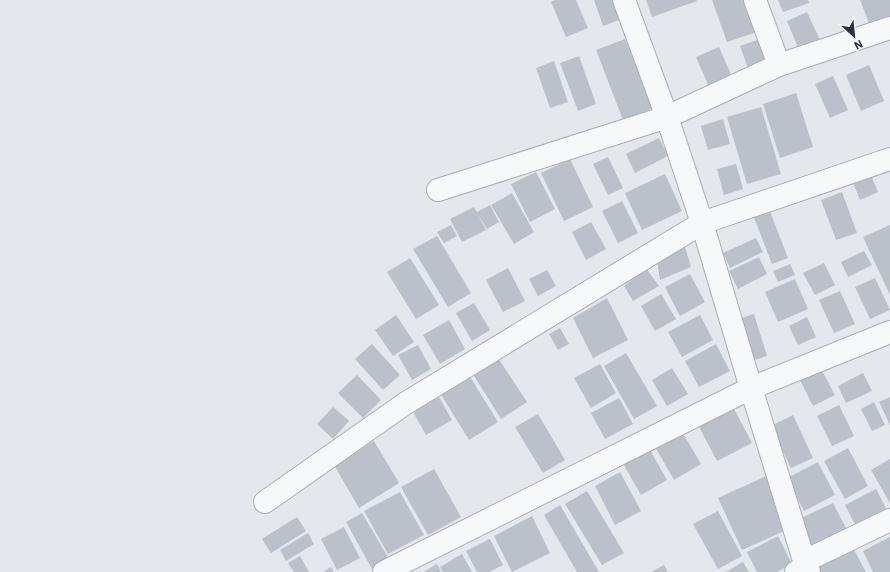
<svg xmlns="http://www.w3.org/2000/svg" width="890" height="572" font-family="'IBM Plex Sans',sans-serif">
<rect width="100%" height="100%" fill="#e4e7ec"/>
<path fill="#bbc0ca" d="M555,0h21l12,28 -22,9 -15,-35z
M594,0h27l6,17 -24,9z
M646,0h50l1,1 -45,16z
M712,0h35l10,32 -30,10z
M778,0h30l1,3 -26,9z
M860,0h30v21l-19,7z
M807,12l13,28 -21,10 -12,-29z
M763,38l9,25 -23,8 -9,-25z
M625,39l28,69 -30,12 -27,-70z
M719,47l14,32 -23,10 -14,-32z
M579,56l17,48 -18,7 -18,-48z
M554,61l14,41 -18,6 -14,-40z
M869,65l15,36 -23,10 -15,-36z
M833,76l15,34 -18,8 -15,-34z
M796,93l17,54 -33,11 -17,-54z
M761,107l20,67 -34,10 -20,-67z
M723,119l7,25 -22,6 -7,-24z
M659,138l9,18 -33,17 -9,-19z
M608,157l15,31 -15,7 -15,-31z
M570,159l23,48 -29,14 -23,-48z
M736,164l7,25 -19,6 -7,-26z
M536,172l19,37 -25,13 -19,-38z
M870,173l8,19 -18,8 -8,-20z
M665,174l17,37 -40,19 -17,-37z
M842,192l15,41 -21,7 -15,-40z
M512,193l22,39 -20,12 -23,-39z
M622,201l16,32 -20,10 -16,-32z
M490,205l9,17 -12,7 -9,-15 8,16 -24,12 -12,-23 24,-12 3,5z
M769,209l19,49 -16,6 -19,-49z
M591,222l15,27 -20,11 -14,-28z
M451,225l6,11 -13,7 -7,-11z
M890,225v70l-27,-58z
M437,236l34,57 -23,14 -35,-58z
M756,238l7,14 -33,16 -7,-15z
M685,247l6,20 -31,13 -3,-19z
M864,251l8,14 -24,12 -7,-15z
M759,257l8,17 -29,15 -9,-18z
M410,258l29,47 -23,14 -29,-47z
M824,263l11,22 -20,10 -12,-22z
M790,264l5,11 -17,7 -5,-11z
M508,268l17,33 -22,11 -17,-32z
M646,268l13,18 -26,15 -9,-15z
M547,270l9,16 -18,10 -9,-17z
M690,274l15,28 -25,14 -15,-29z
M875,278l15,32 -20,9 -15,-32z
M795,279l13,30 -30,13 -13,-30z
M840,291l15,33 -21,9 -15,-33z
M661,294l15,25 -21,12 -14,-25z
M607,298l21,42 -35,18 -20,-40z
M474,303l16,27 -18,11 -16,-28z
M754,314l13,42 -23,7 -12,-42z
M396,315l18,27 -21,14 -18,-26z
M700,315l13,25 -31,17 -14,-25z
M807,317l9,20 -18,8 -9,-19z
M449,320l16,29 -25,15 -17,-29z
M560,328l9,16 -11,6 -9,-16z
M372,344l28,31 -17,15 -28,-31z
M716,344l14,27 -31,16 -14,-26z
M418,345l13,24 -19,11 -14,-25z
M626,353l31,53 -23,13 -30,-53z
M496,355l31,47 -26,17 -30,-48z
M600,364l16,29 -25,15 -17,-30z
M672,368l16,26 -21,12 -15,-26z
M821,369l14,26 -22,11 -13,-26z
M863,373l9,18 -26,12 -8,-17z
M357,375l24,25 -18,18 -25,-25z
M469,375l29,47 -29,18 -29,-47z
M439,397l13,23 -26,15 -13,-23z
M890,397v28l-11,-23z
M619,398l14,26 -28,15 -14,-26z
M874,402l11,23 -13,6 -11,-22z
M732,405l20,38 -35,18 -20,-38z
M839,405l15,31 -22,10 -15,-30z
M333,407l16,14 -16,18 -16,-15z
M538,414l27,46 -22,13 -28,-46z
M793,415l20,43 -22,10 -20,-42z
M681,430l20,34 -27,16 -20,-35z
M374,441l25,42 -40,25 -25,-43z
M647,445l20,35 -26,15 -20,-35z
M848,448l20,38 -23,13 -21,-38z
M890,459v44l-19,-33z
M818,462l17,33 -31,16 -17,-33z
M434,469l27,48 -33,18 -27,-48z
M620,472l21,39 -26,14 -20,-39z
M766,476l25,52 -49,22 -24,-52z
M876,489l13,25 -31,16 -13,-25z
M587,491l37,62 -22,12 -37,-61z
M400,492l24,43 -36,19 -24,-43z
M833,503l14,27 -35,17 -13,-28z
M560,505l39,67h-22l-33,-57z
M718,511l24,45 -24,13 -25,-45z
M362,513l27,46 -17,10 -26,-47z
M532,516l18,37 -38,19 -18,-36z
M297,517l9,14 -35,22 -9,-14z
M344,527l16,31 -23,12 -16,-31z
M308,533l6,11 -28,17 -6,-11z
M778,536l14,28 -15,8h-20l-10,-20z
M890,537v35h-17l-10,-21z
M490,539l13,26 -14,7h-12l-11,-21z
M853,548l13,24h-46l-3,-6z
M462,554l10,18h-29l-3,-5z
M300,556l9,16h-15l-6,-9z
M743,562l6,10h-23z
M437,564l4,8h-18z
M664,565l4,7h-17z
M331,567l3,5h-11z"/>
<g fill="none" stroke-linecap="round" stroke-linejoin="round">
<defs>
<path id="minor" d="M755,0l24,65
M438,190l229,-73 112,-52 111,-37
M265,502l141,-99 296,-180 188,-64
M384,572l367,-184 -49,-165 -35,-106 -43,-117
M796,572l10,-5 1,-7 83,-40
M809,572l-3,-5 -55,-179 139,-56"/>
</defs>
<use href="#minor" stroke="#a9aeb7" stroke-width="24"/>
<use href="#minor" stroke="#f7f8fa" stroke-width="22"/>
</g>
<g transform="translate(854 36) rotate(153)" stroke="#f4f6f9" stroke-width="3" paint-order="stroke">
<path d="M0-3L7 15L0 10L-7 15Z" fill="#2b3445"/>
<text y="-6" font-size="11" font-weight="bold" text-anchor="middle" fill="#2b3445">N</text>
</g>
</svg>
